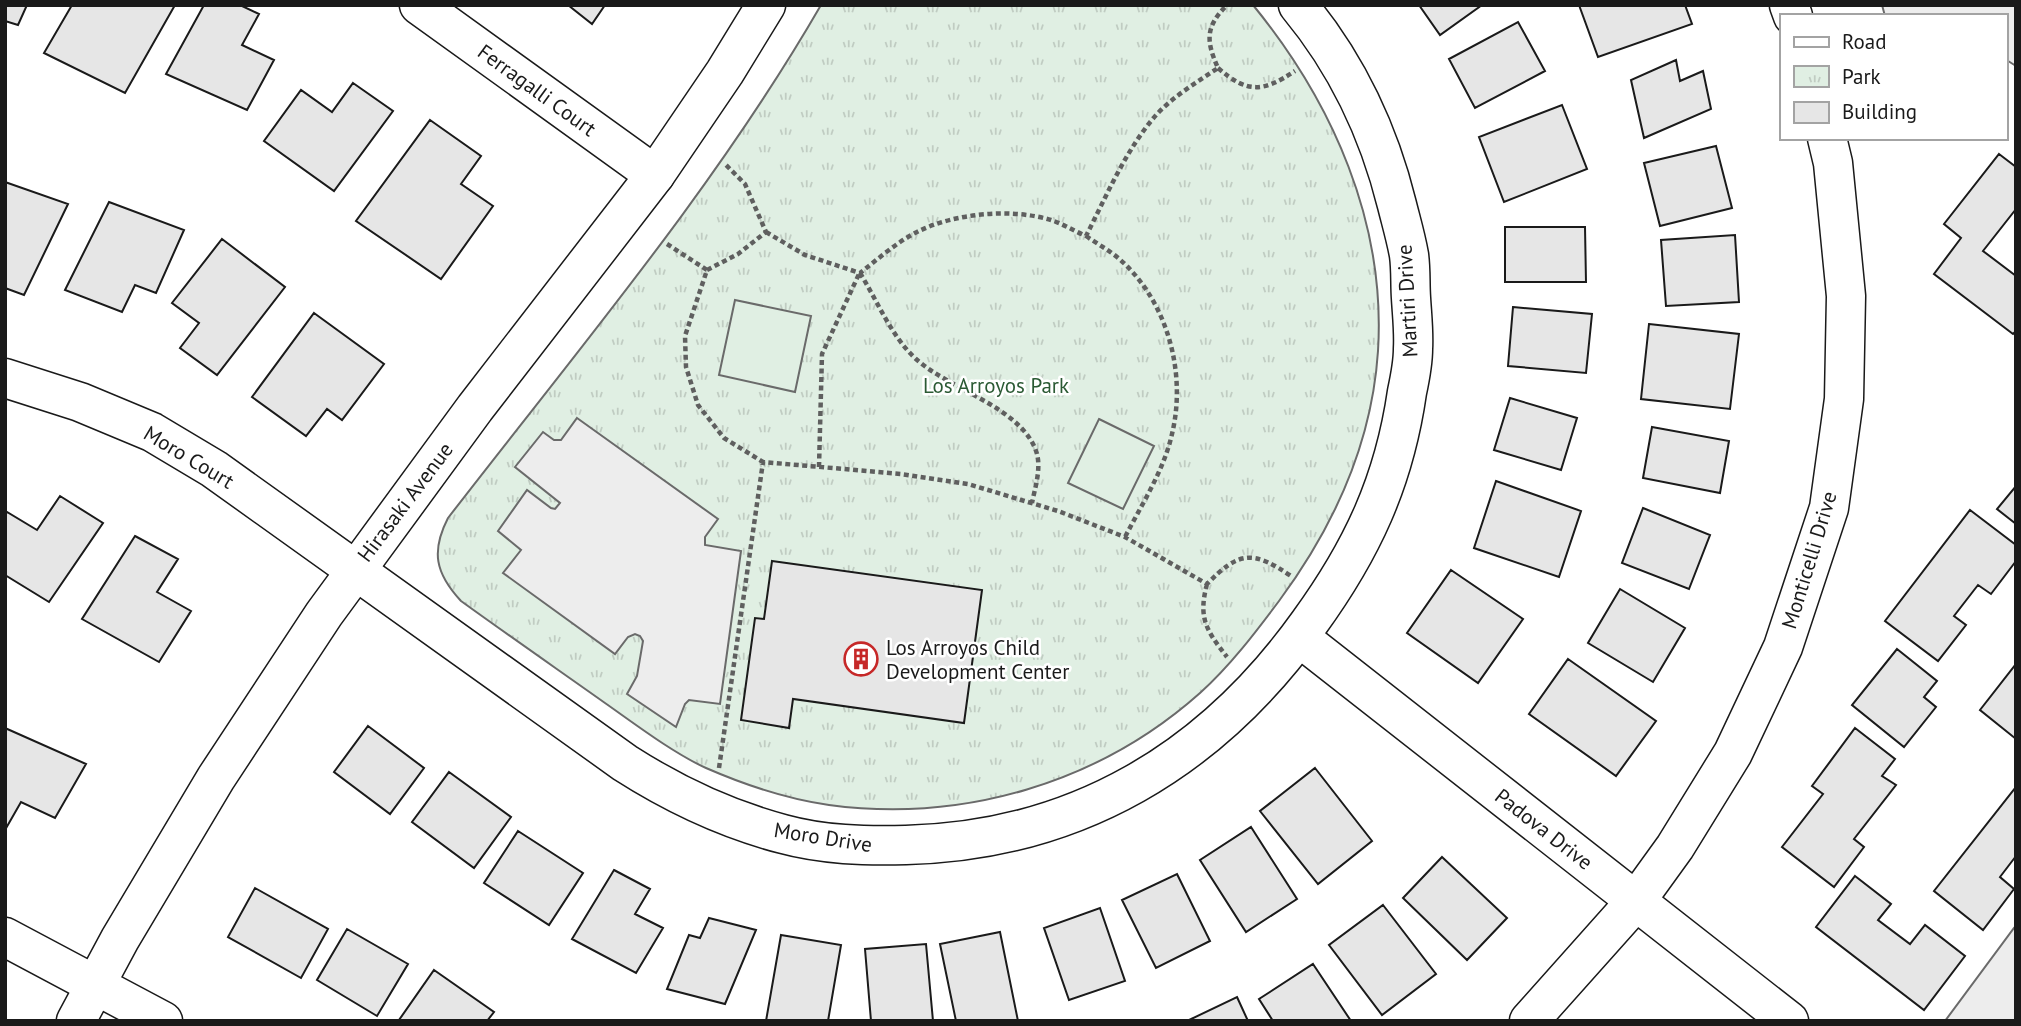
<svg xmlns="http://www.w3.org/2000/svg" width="2021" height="1026" font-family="'PT Sans',sans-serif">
<defs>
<pattern id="park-tufts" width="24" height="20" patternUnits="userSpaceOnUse" patternTransform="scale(1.75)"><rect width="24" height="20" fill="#e0efe3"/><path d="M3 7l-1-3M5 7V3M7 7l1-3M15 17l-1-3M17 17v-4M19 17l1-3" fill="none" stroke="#c0ccc2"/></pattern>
</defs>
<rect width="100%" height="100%" fill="#fff"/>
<path fill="url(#park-tufts)" stroke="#6a6a6a" stroke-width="2" d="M821,5h432c80,98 133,218 125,346 -6,93 -45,177 -99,250 -24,32 -49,65 -79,92 -101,90 -237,130 -371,112 -42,-6 -84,-20 -123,-37 -33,-15 -71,-44 -101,-65 -48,-34 -97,-68 -144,-102 -26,-28 -30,-50 -13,-83 128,-166 268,-331 373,-513z"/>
<path fill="#e0efe3" stroke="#6a6a6a" stroke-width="2" d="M735,300l76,16 -16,76 -76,-17z
M1099,419l55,27 -31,63 -55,-26z"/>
<path fill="#ededed" stroke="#6a6a6a" stroke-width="2" d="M1882,5h134v61l-11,-7v-43h-120z
M577,418l141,101 -13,18v8l36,6 -21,153 -31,-4 -4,4 -9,23 -49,-33 10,-18 6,-35 -3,-5 -5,-2 -7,3 -13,17 -112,-81 18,-23 -23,-19 29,-41 24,18 4,1 5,-6 -45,-36 28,-35 11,8h7z
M2016,926v95h-71l69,-93z"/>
<path fill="#e6e6e6" stroke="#1a1a1a" stroke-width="2" d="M5,5h22l-9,20 -13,-4z
M72,5h103l-50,88 -81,-40z
M204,5h36l19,9 -17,31 32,15 -27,50 -81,-36z
M568,5h37l-13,19z
M1419,5h63l-42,30z
M1579,5h106l7,19 -94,33z
M1518,22l27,49 -70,37 -26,-49z
M1676,60l4,21 23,-10 8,38 -67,29 -13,-58z
M353,83l40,28 -59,80 -70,-50 37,-51 31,22z
M1562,105l25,64 -83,33 -25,-65z
M430,120l51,36 -20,28 32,22 -52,73 -85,-58z
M1716,146l16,62 -72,18 -16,-63z
M1999,154l17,13v42l-33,42 33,25v55l-3,3 -79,-60 27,-36 -17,-14z
M5,182l63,22 -44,91 -19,-7z
M109,202l75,28 -28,63 -21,-8 -13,27 -57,-22z
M1505,227h80l1,55h-81z
M1735,235l4,67 -73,4 -5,-66z
M222,239l63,48 -68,88 -37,-27 19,-25 -27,-20z
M1513,307l79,7 -6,59 -78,-7z
M314,313l70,51 -42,56 -15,-11 -21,27 -54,-39z
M1649,324l90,10 -9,75 -89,-10z
M1510,398l67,20 -16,52 -67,-20z
M1652,427l77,14 -9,52 -77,-15z
M1496,481l85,30 -22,66 -85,-29z
M2016,486v38l-19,-15z
M60,496l43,27 -54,79 -44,-27v-61l2,-2 30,18z
M1643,508l67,27 -21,54 -67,-26z
M1970,510l46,35v16l-25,33 -13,-9 -24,31 12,9 -28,36 -53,-40z
M135,536l43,23 -21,33 34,19 -32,51 -77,-43z
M772,561l210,29 -18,133 -171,-24 -4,29 -48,-8 14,-102 9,1z
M1451,570l72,49 -45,64 -71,-50z
M1620,589l65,39 -32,54 -65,-39z
M1897,649l40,32 -13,16 12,10 -32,40 -52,-42z
M1568,659l88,62 -40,55 -87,-62z
M2016,664v75l-36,-29z
M368,726l56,42 -34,46 -56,-42z
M5,728l81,36 -31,54 -34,-16 -16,28z
M1855,728l40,31 -13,17 14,9 -42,54 10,8 -30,40 -52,-40 41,-53 -11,-8z
M1315,768l57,73 -54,43 -58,-73z
M449,772l62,45 -37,51 -62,-46z
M2016,787v69l-16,21 14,12 -31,41 -49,-39z
M1251,827l46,72 -51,33 -46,-72z
M518,831l65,42 -34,52 -65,-42z
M1442,857l65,61 -40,42 -64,-62z
M614,870l36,19 -15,25 28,14 -27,45 -64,-34z
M1177,874l33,67 -54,27 -34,-68z
M1855,876l36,28 -13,16 32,24 15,-19 40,31 -41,54 -108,-83z
M255,888l73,41 -27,49 -73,-41z
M1383,905l53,69 -54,41 -53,-70z
M1100,908l25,73 -56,19 -25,-72z
M709,918l47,12 -31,74 -58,-15 22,-54 11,3z
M347,929l61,35 -31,52 -60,-36z
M1000,932l18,89h-62l-16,-77z
M781,935l60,10 -13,76h-62z
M926,944l7,77h-62l-6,-72z
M1313,964l38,57h-78l-14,-22z
M434,970l60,42 -7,9 -88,-1z
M1237,997l11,24h-61z"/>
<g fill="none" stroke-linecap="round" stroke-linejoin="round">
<defs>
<path id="street" d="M419,5l236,170
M1789,5l4,11
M5,378l75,24 72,30 62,37 411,294c50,32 101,56 158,71 40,11 82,12 123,11 170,-4 305,-85 403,-222 53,-73 85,-141 98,-231 3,-14 6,-29 6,-43 1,-17 -1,-34 -2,-51 -1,-14 0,-29 -2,-43 -3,-17 -8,-34 -12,-50 -18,-73 -50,-141 -99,-200
M1299,637l490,384
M5,937l158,84
M1529,1021l107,-120 39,-54 58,-94 50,-106 46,-139 15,-109 2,-103 -13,-133 -6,-25"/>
<path id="secondary" d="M76,1021l44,-82 96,-161 108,-164 151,-206 180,-233 70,-103 41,-67"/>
</defs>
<use href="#street" stroke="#1a1a1a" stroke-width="41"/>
<use href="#secondary" stroke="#1a1a1a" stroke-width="41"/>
<path stroke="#5f5f5f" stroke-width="4.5" stroke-dasharray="5 3.5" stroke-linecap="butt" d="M1218,68c30,26 45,24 77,3
M766,232l39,23 55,18c18,-14 37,-31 57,-41 37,-19 95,-24 134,-12 12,4 23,11 35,16 21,-41 40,-87 71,-122 17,-18 40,-32 61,-46 -12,-27 -13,-41 9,-63
M1086,236c10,7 21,13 31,21 50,42 70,115 55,177 -8,36 -30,70 -47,103
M667,244l40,26 -22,66 1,31 12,38 26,33 39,24
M707,270l31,-16 28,-22 -21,-48 -20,-20
M860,273c18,29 31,63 56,86 34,31 108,49 121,95 4,16 -2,34 -5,49
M819,467l3,-113 37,-80
M1207,584c-9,34 -1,46 20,73
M719,768l44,-306 138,12 67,10 90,27 67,26 82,47c32,-33 46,-34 84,-8"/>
<use href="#street" stroke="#fff" stroke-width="38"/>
<use href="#secondary" stroke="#fff" stroke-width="38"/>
</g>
<defs>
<symbol id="building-ring" viewBox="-11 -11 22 22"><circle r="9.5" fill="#fff" stroke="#c62828" stroke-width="1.5"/><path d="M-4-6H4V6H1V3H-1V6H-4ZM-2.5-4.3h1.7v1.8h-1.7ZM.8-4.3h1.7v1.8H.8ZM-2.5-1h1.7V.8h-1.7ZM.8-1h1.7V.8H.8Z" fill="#c62828"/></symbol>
</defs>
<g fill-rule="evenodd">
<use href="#building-ring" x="842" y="640" width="38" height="38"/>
</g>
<g text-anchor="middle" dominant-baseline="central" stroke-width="5" stroke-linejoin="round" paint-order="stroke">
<g font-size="21" fill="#1a1a1a" stroke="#fff">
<text transform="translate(537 90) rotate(36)">Ferragalli Court</text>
<text transform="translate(1407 301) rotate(-93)">Martiri Drive</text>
<text transform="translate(189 457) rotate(31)">Moro Court</text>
<text transform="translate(405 502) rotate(-53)">Hirasaki Avenue</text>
<text transform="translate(1809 560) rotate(-73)">Monticelli Drive</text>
<text transform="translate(1544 829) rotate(38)">Padova Drive</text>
<text transform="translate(823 837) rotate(9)">Moro Drive</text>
</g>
<g font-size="21" fill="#2b5a34" stroke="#fff">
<text x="996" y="385">Los Arroyos Park</text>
</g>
<g font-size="21" fill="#1a1a1a" stroke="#fff" text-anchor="start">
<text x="886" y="647">Los Arroyos Child<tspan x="886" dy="24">Development Center</tspan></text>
</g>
</g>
<rect width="2021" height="1026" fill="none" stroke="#1a1a1a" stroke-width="14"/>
<rect x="1780" y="14" width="228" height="126" fill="#ffffff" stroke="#a3a3a3" stroke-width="2"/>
<rect x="1794" y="37" width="35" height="10" fill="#ffffff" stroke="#a3a3a3" stroke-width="2"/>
<text x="1842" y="49" font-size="21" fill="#1a1a1a">Road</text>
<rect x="1794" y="66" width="35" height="21" fill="url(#park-tufts)" stroke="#a3a3a3" stroke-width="2"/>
<text x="1842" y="84" font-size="21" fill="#1a1a1a">Park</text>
<rect x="1794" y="102" width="35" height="21" fill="#e6e6e6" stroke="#a3a3a3" stroke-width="2"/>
<text x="1842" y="119" font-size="21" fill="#1a1a1a">Building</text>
</svg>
